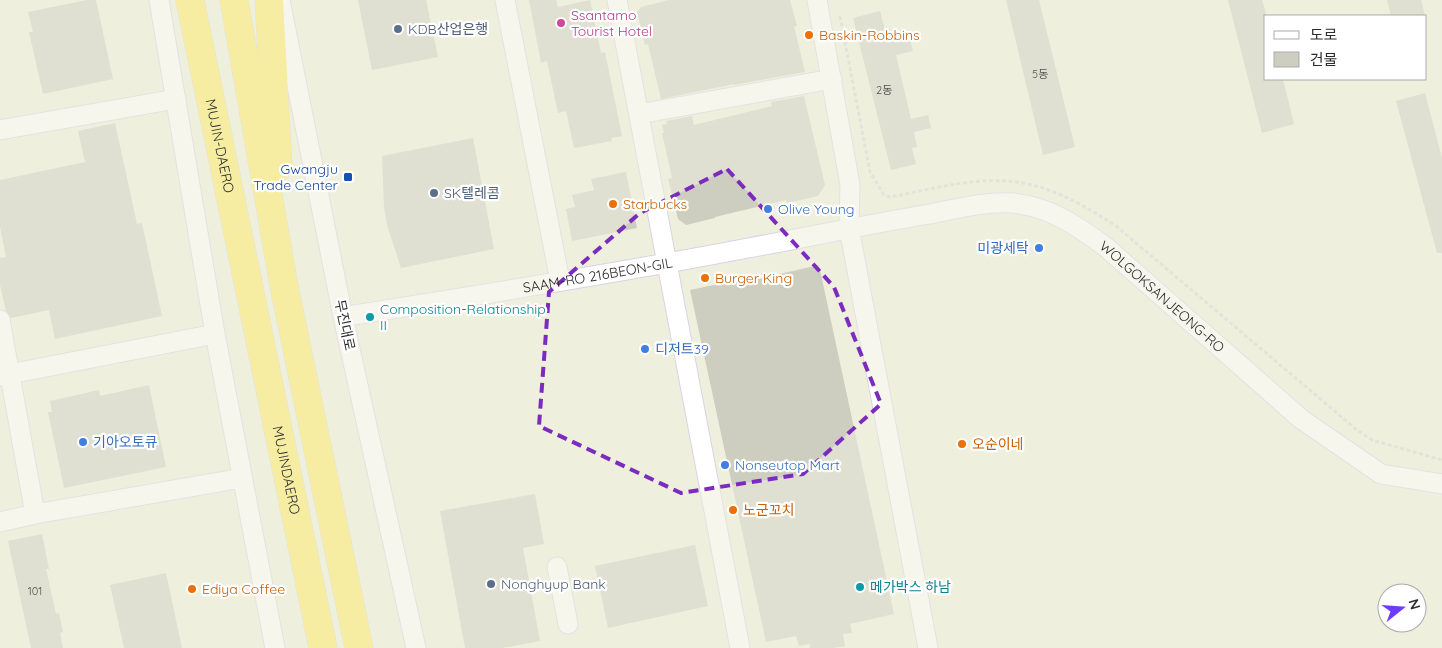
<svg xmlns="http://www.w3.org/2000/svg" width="1442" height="648" font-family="Quicksand,'Noto Sans KR',sans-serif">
<rect width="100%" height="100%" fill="#efefde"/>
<path fill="#cdcec0" d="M87,0h9l17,79 -70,15 -14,-62h4l-5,-20z
M358,0h68l12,57 -66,13z
M529,0h27l2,7 32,-7 11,53 4,-1 17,84 -11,2 1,3 -38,7 -8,-37 -8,2 -11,-52 -6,2z
M669,0h121l7,26h-3l11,46 -71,13v-1l-73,15 -13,-55 -3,1 -8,-33 4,-5z
M1006,0h33l36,147 -32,8z
M1228,0h34l4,13v66h17l11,45 -32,9z
M1387,0h34l4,16h-34z
M880,11l5,19 5,-2 3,12 16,-4 4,15 -17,4 9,38 6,26 17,-4 3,13 -17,4 3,15 -5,1 4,16 -25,6 -38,-152z
M1425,93l17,65v95h-5l-41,-152z
M804,96l21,89 -7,11 -31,7 -1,-3 -71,17v1l-29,7 -8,-6 -10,-40 4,-1 -10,-45h2l-2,-8 5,-1 -1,-3 26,-5 2,9 78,-19 -1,-4z
M115,123l22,101 5,-1 20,93 -107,23 -6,-29 -38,8 -5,-7 -6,-26v-27l6,-1 -6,-30v-47l85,-18 -7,-31z
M473,138l21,111 -93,19 -14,-43 -3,-18 -2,-51z
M626,172l11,56 -65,13 -6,-32 9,-2 -3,-12 22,-5 -3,-11z
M819,265l75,349 -44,10 2,9 -9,1 2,12 -11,2h-24v-4l-11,2 -3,-10 -30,6 -76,-352 53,-11 1,3z
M149,385l17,82 -102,21 -16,-76h4l-2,-11 49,-11 1,6z
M535,494l9,50 -21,4 17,93 -38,7h-37l-25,-137z
M42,534l7,35h-3l10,45 3,-1 4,19 -3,1 3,15h-32l-23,-107z
M695,545l13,61 -100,22 -13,-62z
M166,573l16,75h-58l-14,-63z"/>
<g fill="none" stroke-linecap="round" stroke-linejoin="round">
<defs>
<g id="minor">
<path d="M159,0l56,334 60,314"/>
<path d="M280,0l63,317 73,331"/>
<path d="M505,0l55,281"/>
<path d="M617,0l123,648"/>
<path d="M817,0l33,185 -1,43 79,420"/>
<path d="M639,114l193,-35"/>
<path d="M0,130l176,-31"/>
<path id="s1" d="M343,317c135,-22 271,-43 405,-69 61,-11 121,-24 182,-34 26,-5 56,-13 82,-11 37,3 67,24 95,45l194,171 80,55 61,10"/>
<path d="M0,320l35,194"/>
<path d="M0,376l215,-42"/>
<path d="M0,522l35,-8 207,-36"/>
<path d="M557,567l11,57"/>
</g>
<g id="highway">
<path id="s2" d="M190,0l133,648"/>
<path d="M234,0l50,286 75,362"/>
<path d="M269,0l9,167"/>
</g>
</defs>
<use href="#minor" stroke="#d8d3e6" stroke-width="21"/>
<use href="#highway" stroke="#d5d5d5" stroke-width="29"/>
<path stroke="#d5d5d5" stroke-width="3" stroke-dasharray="4 2.5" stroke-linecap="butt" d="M840,16l30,156 14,23 6,2c43,-8 89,-22 133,-14 34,6 65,25 93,43l241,204 15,10 70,20"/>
<use href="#minor" stroke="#fff" stroke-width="19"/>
<use href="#highway" stroke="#ffea59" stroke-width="28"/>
</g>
<path d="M0 0H1442V648H0ZM727,169l107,118 47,117 -78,70 -122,19 -142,-67 10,-134 91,-79z" fill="#efefde" fill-opacity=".55" fill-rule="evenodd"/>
<path fill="none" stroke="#7b2cbf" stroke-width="4" stroke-dasharray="10 6" stroke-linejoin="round" d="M727,169l107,118 47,117 -78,70 -122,19 -142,-67 10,-134 91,-79z"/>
<circle fill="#d1479c" stroke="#fff" stroke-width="2" cx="561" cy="23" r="5"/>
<g fill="#5c6f8a" stroke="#fff" stroke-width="2">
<circle cx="398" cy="29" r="5"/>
<circle cx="434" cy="193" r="5"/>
<circle cx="491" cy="584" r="5"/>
</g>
<g fill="#e8710a" stroke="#fff" stroke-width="2">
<circle cx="809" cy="35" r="5"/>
<circle cx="613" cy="204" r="5"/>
<circle cx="705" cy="278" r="5"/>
<circle cx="962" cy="444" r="5"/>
<circle cx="733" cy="510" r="5"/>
<circle cx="192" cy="589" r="5"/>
</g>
<rect fill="#1a4fb4" stroke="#fff" stroke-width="2" x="343" y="172" width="10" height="10" rx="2.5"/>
<g fill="#3f7fe0" stroke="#fff" stroke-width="2">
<circle cx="768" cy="209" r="5"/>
<circle cx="1039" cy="248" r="5"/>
<circle cx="645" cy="349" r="5"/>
<circle cx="83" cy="442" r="5"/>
<circle cx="725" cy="465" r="5"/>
</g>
<g fill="#0f9aa8" stroke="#fff" stroke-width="2">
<circle cx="370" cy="317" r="5"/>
<circle cx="860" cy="587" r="5"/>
</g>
<g text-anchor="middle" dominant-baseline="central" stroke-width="4.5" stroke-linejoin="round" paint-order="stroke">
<g font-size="11" fill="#545451">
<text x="1040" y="74">5동</text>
<text x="884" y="90">2동</text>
<text x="35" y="591">101</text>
</g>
<g font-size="14" fill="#b23c85" stroke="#fff" text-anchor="start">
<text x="571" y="15">Ssantamo<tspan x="571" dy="16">Tourist Hotel</tspan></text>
</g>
<g font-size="14" fill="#4e5e75" stroke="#fff" text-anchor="start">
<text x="408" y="29">KDB산업은행</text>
<text x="444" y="193">SK텔레콤</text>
<text x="501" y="584">Nonghyup Bank</text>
</g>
<g font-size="14" fill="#c56008" stroke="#fff" text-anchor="start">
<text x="819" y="35">Baskin-Robbins</text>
<text x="623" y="204">Starbucks</text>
<text x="715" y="278">Burger King</text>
<text x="972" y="444">오순이네</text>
<text x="743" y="510">노군꼬치</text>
<text x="202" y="589">Ediya Coffee</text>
</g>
<g font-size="14" fill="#2c2c2c" stroke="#fff">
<text stroke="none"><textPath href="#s2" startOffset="149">MUJIN-DAERO</textPath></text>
<text stroke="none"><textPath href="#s1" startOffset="258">SAAM-RO 216BEON-GIL</textPath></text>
<text stroke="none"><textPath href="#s1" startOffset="859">WOLGOKSANJEONG-RO</textPath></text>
<text transform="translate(345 325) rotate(78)">무진대로</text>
<text stroke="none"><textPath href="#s2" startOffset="480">MUJINDAERO</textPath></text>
</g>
<g font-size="14" fill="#164399" stroke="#fff" text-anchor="end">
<text x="338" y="169">Gwangju<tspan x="338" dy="16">Trade Center</tspan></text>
</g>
<g font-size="14" fill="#366cbe" stroke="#fff" text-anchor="start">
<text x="778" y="209">Olive Young</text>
<text x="1029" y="248" text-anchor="end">미광세탁</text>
<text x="655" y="349">디저트39</text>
<text x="93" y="442">기아오토큐</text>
<text x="735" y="465">Nonseutop Mart</text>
</g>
<g font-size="14" fill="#0d838f" stroke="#fff" text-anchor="start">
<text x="380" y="309">Composition-Relationship<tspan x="380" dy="16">II</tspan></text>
<text x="870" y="587">메가박스 하남</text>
</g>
</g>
<rect x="1264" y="15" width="162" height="65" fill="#ffffff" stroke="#ababab"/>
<rect x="1274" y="31" width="25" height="8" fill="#ffffff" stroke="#ababab"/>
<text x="1310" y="40" font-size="15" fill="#2c2c2c">도로</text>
<rect x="1274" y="52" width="25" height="15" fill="#cdcec0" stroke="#ababab"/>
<text x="1310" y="65" font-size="15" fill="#2c2c2c">건물</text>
<g transform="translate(1402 608) rotate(73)"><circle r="24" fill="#ffffff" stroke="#ababab"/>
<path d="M0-4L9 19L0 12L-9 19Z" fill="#6d3bff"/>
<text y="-8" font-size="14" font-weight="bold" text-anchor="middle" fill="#2c2c2c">N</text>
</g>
</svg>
